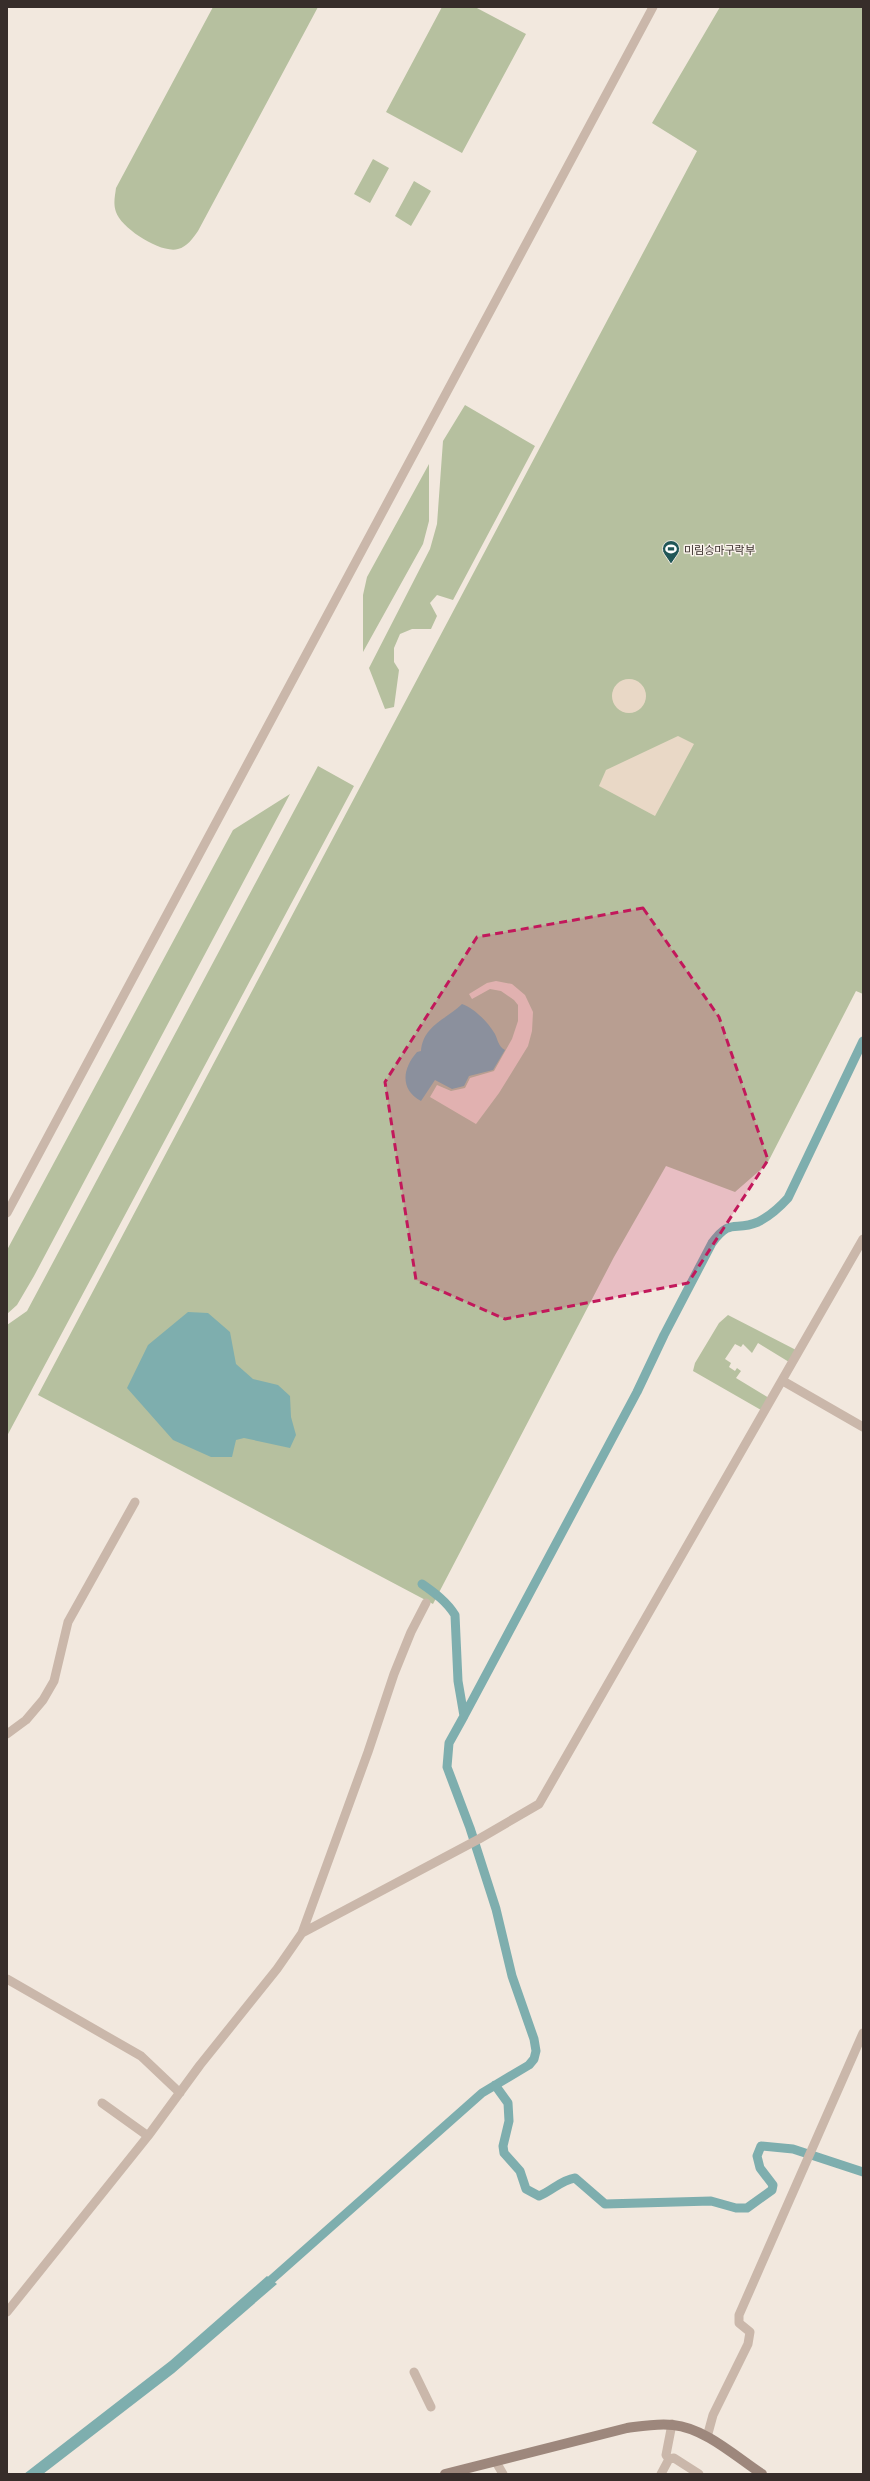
<svg xmlns="http://www.w3.org/2000/svg" width="870" height="2481" font-family="Commissioner,'Noto Sans KR',sans-serif">
<rect width="100%" height="100%" fill="#f2e8de"/>
<path fill="#b6c09f" d="M213,7h105l-120,224c-5,7 -11,16 -20,18 -17,5 -57,-21 -62,-37 -3,-8 -1,-16 0,-24z
M442,7h33l51,27 -64,119 -76,-41z
M720,7h143v987l-7,-3 -89,173 -32,28 -69,-26 -52,91 -181,347 -395,-209 659,-1244 -45,-28z
M373,159l16,9 -19,35 -16,-9z
M414,181l17,10 -20,35 -16,-10z
M465,405l70,41 -82,154 -16,-5 -7,8 7,13 -6,13h-19l-12,5 -6,14v14l5,8 -5,37 -9,2 -16,-41 61,-119 7,-25 6,-83z
M429,464v57l-6,23 -60,108v-57l4,-18z
M318,766l36,20 -347,650v-111l20,-14z
M290,794l-256,482 -17,29 -10,9v-64l226,-420z
M728,1315l68,35 -7,12 -31,-19 -6,10 -9,-9 -2,3 -6,-3 -10,15 6,4 -2,4 6,4 2,-3 4,3 -5,7 33,20 -8,12 -68,-39 2,-8 24,-40z"/>
<path fill="#e9d8c6" d="M612 696a17 17 0 1 1 34 0a17 17 0 1 1-34 0Z
M678,736l16,8 -39,72 -56,-30 7,-16z
M496,981l16,3 13,11 8,17 -1,19 -4,15 -29,47 -23,31 -46,-27 7,-12 14,6 14,-3 5,-10 24,-7 18,-32 6,-18v-16l-4,-5 -13,-9 -11,-2 -18,10 -3,-5 18,-11z"/>
<path fill="#7eaeae" d="M462,1004c12,4 26,18 33,30 3,6 3,12 10,16l-12,20 -24,6 -5,10 -12,3 -17,-9 -14,21c-21,-11 -19,-32 -4,-49l4,-1c2,-25 24,-31 41,-47z
M188,1312l20,1 22,19 6,32 17,15 25,6 12,11 1,21 5,18 -6,13 -46,-10 -8,2 -4,17h-21l-38,-17 -46,-52 21,-43z
M267,2276l10,8 -103,89 -131,101h-19l146,-113z"/>
<g fill="none" stroke-linecap="round" stroke-linejoin="round">
<path stroke="#7eaeae" stroke-width="9" d="M464,1716l173,-324 27,-57 48,-92c19,-26 22,-11 46,-21 12,-6 21,-14 30,-24l75,-157
M495,2085l13,18 1,18 -6,25 1,7 16,18 6,18 13,7c13,-5 22,-16 36,-18l30,26 106,-3 25,7h11l25,-18 1,-5 -13,-17 -3,-12 4,-10 32,3 70,23
M263,2287l219,-194 47,-28 5,-6 2,-8 -2,-12 -22,-63 -16,-67 -26,-81 -23,-61 2,-24 15,-27 -6,-35 -3,-66c-8,-13 -20,-22 -33,-31"/>
<path stroke="#cab7aa" stroke-width="9" d="M7,1213l646,-1206
M783,1381l80,46
M7,1734l19,-14 17,-20 11,-19 14,-59 67,-120
M302,1933l177,-94 60,-35 324,-565
M7,1979l134,77 39,37
M102,2103l46,33
M7,2312l141,-176 52,-71 77,-96 25,-36 66,-181 26,-78 17,-42 15,-29
M414,2372l17,35
M707,2437l6,-22 35,-71 2,-12 -11,-9v-8l124,-282
M669,2459l5,-1 25,16
M496,2462l7,12
M661,2474l8,-15 -3,-4 6,-31"/>
<path stroke="#9d877c" stroke-width="10" d="M445,2474l182,-46c15,-2 31,-5 46,-3 32,3 63,32 89,49"/>
</g>
<path fill="#c2185b" fill-opacity="0.2" stroke="#c2185b" stroke-width="3" stroke-dasharray="8 5" stroke-linejoin="round" d="M643,908l76,109 49,143 -80,123 -183,36 -89,-39 -31,-198 92,-145z"/>
<defs>
<symbol id="stadium-pin" viewBox="-11 -11 22 30"><path d="M0 17L-7.5 6A9.5 9.5 0 1 1 7.5 6Z" fill="#205657" stroke="#f9f2eb"/><path d="M0-5a6.5 5 0 1 0 0 10a6.5 5 0 1 0 0-10ZM-3.5-1.8h7v3.6h-7Z" fill="#fff"/></symbol>
</defs>
<g fill-rule="evenodd">
<use href="#stadium-pin" x="661" y="539" width="20" height="27"/>
</g>
<g text-anchor="middle" dominant-baseline="central" stroke-width="3" stroke-linejoin="round" paint-order="stroke">
<g font-size="11" fill="#372d2a" stroke="#f9f2eb" text-anchor="start">
<text x="684" y="549">미림승마구락부</text>
</g>
</g>
<rect width="870" height="2481" fill="none" stroke="#372d2a" stroke-width="16"/>
</svg>
